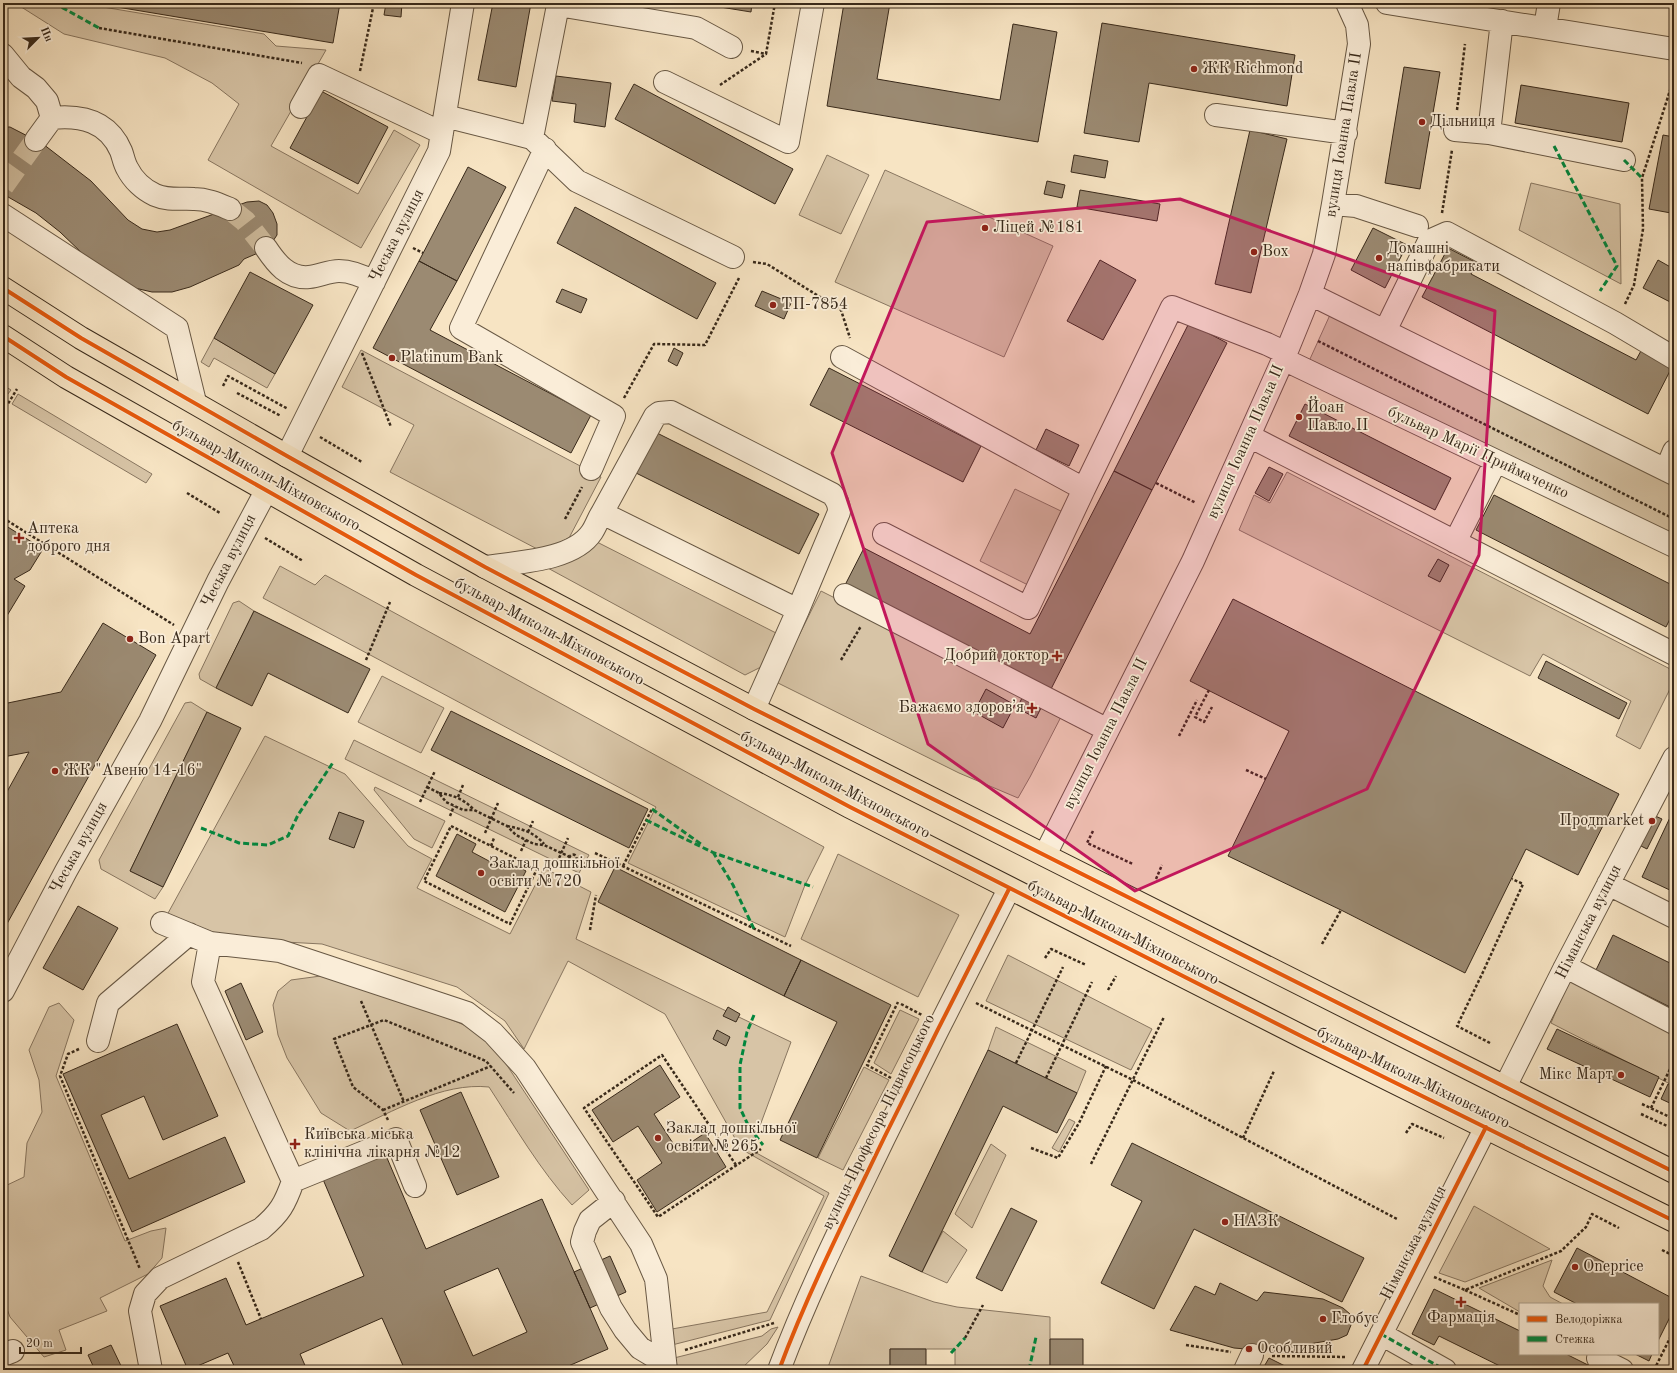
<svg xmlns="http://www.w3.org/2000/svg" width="1677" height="1373" font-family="'Old Standard TT',serif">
<rect width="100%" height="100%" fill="#f7e4c3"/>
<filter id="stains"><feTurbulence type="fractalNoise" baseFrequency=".005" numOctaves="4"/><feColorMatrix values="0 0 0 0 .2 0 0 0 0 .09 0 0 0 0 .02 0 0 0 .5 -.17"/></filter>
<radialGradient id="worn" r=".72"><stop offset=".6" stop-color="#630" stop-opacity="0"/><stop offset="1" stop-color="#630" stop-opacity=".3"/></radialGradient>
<path fill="#d7c4a6" stroke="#887660" d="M15,3h83l-1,3 167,28 12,12 50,4 -55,96 87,48 36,-64 26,15 -59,103 -153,-88 31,-56 -27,-21 -47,-25 -101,-24z
M827,155l42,20 -28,59 -42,-19z
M885,170l168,76 -49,111 -169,-75z
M1531,183l89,21 1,80 -102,-54z
M1334,306l340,168v72l-369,-176z
M214,338l61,36 -8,14 -53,-30 -5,9 -8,-5z
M361,350l240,127 -32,61 -28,13 -151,-79 24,-47 -72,-38z
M3,385l8,5 -7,9 -1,-1z
M18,394l134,80 -6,9 -134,-79z
M1287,472l387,199v10l-34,68 -24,-13 15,-35 -88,-47 -13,22 -291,-146 15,-35 16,8z
M1015,489l48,23 -35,73 -48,-24z
M593,540l183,93 -15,34 -16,8 -201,-109z
M280,566l35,19 10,-10 499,272 -19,38 -20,52 -157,-74 28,-56 -393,-209z
M821,591l242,122 -33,64 -12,21 -59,-25 -183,-91z
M239,601l15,10 -38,77 -16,-9 -1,-5 34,-71z
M382,676l62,32 -23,45 -63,-31z
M191,702l16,10 -77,159 33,16 -8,12 -54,-30 -2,-9 86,-157z
M265,736l80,38 63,72 24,13 -15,29 93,46 34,-66 47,24 -15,47 215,103 -40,108 78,43 -59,127 -98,25v-16l95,-17 57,-116 -83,-47 -76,-135 -97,-53 -44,88 -19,-28 -48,-34 -135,-43 -37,-2 -64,-7 -54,-20z
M354,740l235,115 -10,18 -234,-114z
M375,787l70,34 -13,27 -18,-9 -40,-49z
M838,854l121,61 -41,82 -117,-58z
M1008,955l144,74 -21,41 -145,-69z
M328,975l39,11 90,36 30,13 102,155 -17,15c-32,-35 -57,-78 -83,-118 -47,-5 -97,25 -139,44l-29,-18 -34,-55 -9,-23 -5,-30 5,-14 13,-11z
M1571,976l103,51v59l-123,-63z
M59,1003l15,17 -18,56 69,165 26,-10 15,-3 -4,30 -14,16 -48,24 7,13 -48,19 7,20 -22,7 -34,-40 -7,-19v-111l21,-10 3,-34 15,-31 -3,-32 -10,-30 20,-43z
M900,1010l19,9 -28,55 -17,-11z
M996,1027l90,44 -9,22 -89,-43z
M864,1067l25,13 -46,90 -25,-12z
M1069,1119l6,3 -16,30 -7,-4z
M991,1144l15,11 -34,73 -17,-14z
M1474,1206l76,43 -85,33 -26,-9z
M943,1231l24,19 -20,33 -25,-11z
M1552,1260l-9,26 7,11 13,7h-43v8l-41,-24z
M861,1276l73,26 23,5 93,10v53h-95v-21h-65v21h-63z
M778,1327l-11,17 -27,26h-69l-1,-11 92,-23 9,-7z"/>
<path fill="#9b8a72" stroke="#38291a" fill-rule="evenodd" d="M99,3h241l-7,40 -234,-39z
M386,3h16l-1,14 -17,-2z
M493,3h38l-15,84 -38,-7z
M715,3h37l-1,9 -37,-6z
M844,3h46l-13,76 123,21 13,-76 44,8 -19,110 -211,-36z
M1102,23l193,32 -8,51 -138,-23 -10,59 -55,-9z
M1404,67l36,5 -20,117 -35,-6z
M556,76l55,7 -6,44 -31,-5 2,-18 -24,-3z
M634,84l159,85 -18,35 -160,-85z
M1521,85l108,18 -7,39 -107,-19z
M321,91l67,36 -30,57 -68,-36z
M3,127h7l33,17 48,37 37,39 14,9 15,3 13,-2 77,-28 12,-1 8,4 6,8 4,11v11l-6,9 -13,9 -14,6 -5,6 -49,22 -18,5h-20l-26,-6 -42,-31 -24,-23 -24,-19 -33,-19z
M1250,130l37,9 -36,154 -36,-9z
M1663,135l11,2v61l-3,15 -22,-4z
M1074,155l34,6 -3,17 -34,-6z
M468,167l38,20 -49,94 -38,-20z
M1047,181l18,4 -3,13 -18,-4z
M1080,190l80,14 -3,17 -80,-14z
M575,207l141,76 -19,36 -140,-76z
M1373,228l34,17 -22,43 -34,-18z
M1448,248l29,15 -6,11 165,86 6,-11 31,16 -25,49 -226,-117z
M1100,260l36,20 -33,60 -36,-19z
M1658,260l16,9v35l-31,-16z
M419,261l38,20 -27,49 161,85 -20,38 -198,-105z
M250,272l63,33 -38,69 -61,-36z
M562,289l25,10 -6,14 -25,-11z
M762,291l29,12 -7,16 -29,-13z
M1189,323l38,20 -75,147 -38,-19z
M674,348l9,5 -6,13 -9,-5z
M829,368l152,78 -18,36 -153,-77z
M1305,404l146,74 -16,32 -146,-74z
M1046,429l33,16 -10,21 -33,-16z
M651,430l168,84 -20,40 -167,-83z
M1269,467l14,7 -14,27 -14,-8z
M1114,471l38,19 -103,203 -205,-106 20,-39 166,86z
M1494,495l180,91v25l-8,16 -190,-97z
M3,524l40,25 -13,21 -16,9 11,7 -20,33 -2,-1z
M1438,559l11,6 -9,17 -12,-6z
M1233,599l386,195 -41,81 -52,-26 -61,124 -124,-63 -113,-54 61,-125 -99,-50z
M254,611l116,58 -22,44 -80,-40 -16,33 -36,-18z
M103,623l53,32 -153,276v-132l26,-47 -26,5v-53l58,-12z
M1546,661l81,42 -8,16 -81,-41z
M986,689l29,16 -12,23 -29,-16z
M1023,696l19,10 -6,12 -19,-10z
M451,711l197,98 -19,39 -198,-98z
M207,712l34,16 -78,159 -33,-16z
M1674,809v83l-32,-15z
M339,812l25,9 -10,27 -25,-9z
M1653,815l9,4 -15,30 -10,-5z
M457,834l19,10 -4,8 32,17 4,-8 18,10 -21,41 -69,-36z
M615,867l186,93 -17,36 -186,-94z
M78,906l40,22 -35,62 -40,-22z
M1613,935l61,30v44l-78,-39z
M801,960l90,45 -74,153 -37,-18 57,-118 -53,-26z
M241,983l22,49 -17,8 -21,-49z
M728,1007l12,7 -4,8 -13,-6z
M177,1024l41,92 -55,24 -19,-44 -43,19 28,64 96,-42 20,45 -113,50 -69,-158z
M1557,1029l102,48 -9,20 -103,-48z
M717,1030l13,7 -4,9 -13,-7z
M988,1050l89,43 -20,40 -54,-27 -81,166 -33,-16z
M660,1065l20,32 -26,17 24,37 27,-18 21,34 -69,45 -20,-32 25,-17 -24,-37 -25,16 -21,-32z
M1668,1084l6,2v19l-13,-6z
M461,1092l38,85 -42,18 -37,-85z
M1132,1143l232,115 -22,44 -148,-73 -40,80 -53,-26 41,-82 -31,-16z
M384,1151l42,98 116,-50 66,150 -49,21h-154l-23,-52 -82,36 7,16h-71l-8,-17 -40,17 -28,-64 66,-28 20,47 118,-49 -42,-99zM498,1268l29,64 -54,24 -29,-65z
M1011,1208l26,13 -35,70 -26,-13z
M1577,1248l97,51v10l-16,32v-37h-81l-23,-12z
M610,1256l16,36 -36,16 -16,-36z
M1220,1283l37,18 7,-9 59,7 20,9 7,6 1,11 -4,10 -9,4 -69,12 -35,-3 -64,-18 25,-44 20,9z
M1434,1289l86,42v23h46l32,16h-90l-69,-34 -5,9 -22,-11z
M3,1334l4,10 -4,1z
M1050,1339h33v31h-33z
M111,1345l12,25h-28l-7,-15z
M890,1349h36v21h-36z
M1635,1354h17l-3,7z
M1269,1358l24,12h-31z"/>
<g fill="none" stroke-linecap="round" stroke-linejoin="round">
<path stroke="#d1bfa1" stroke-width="22" stroke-dasharray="22 11" stroke-linecap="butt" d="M3,186l33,-46
M230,209l15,12 21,27"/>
<defs>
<path id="minor" d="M1387,3l287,46
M1545,28l4,-25
M3,55l18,22 15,11 11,13 5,17c29,-3 56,3 69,33 2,5 3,12 6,17 6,12 17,22 28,27 14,6 26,3 39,4 13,0 24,5 36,10
M665,82l123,60 25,-139
M301,107l18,-32 123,58
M1216,115l130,18
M445,116l87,22 45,43 156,76
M1455,130l34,3 13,-112
M1489,133l135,27
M532,138l26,-133 138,23 35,19
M36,140l16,-22
M545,149l-84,179 153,88 -23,53
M1333,204l23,2 61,20
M3,215l174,113 18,74
M266,248c10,15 22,31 43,29 10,-1 20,-6 30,-6 13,0 24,5 35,11
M1310,294l364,180
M1385,331l44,-90 18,-8 168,90 59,35
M842,357l242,132 88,-182 95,37 19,9
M1283,359l391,187
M1249,436l425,218
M287,456l152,-305 24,-148
M1666,470l8,-19
M602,513l53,-97 4,-3 12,-1 161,82c5,6 7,10 7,18l-41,98
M884,534l144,74 56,-119
M1455,542l41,-81
M485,567c32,-5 88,-6 107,-35 4,-6 6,-13 10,-19l196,97 -44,99
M845,595l263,135
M1045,855l148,-294 93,-208 24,-59 14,-40 9,-50 26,-160 -2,-19 -10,-22
M1608,884l66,33
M162,923l48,20 70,8 187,62 26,20 32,35 116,176 15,35 10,91
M1564,969h6l104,54
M3,991l63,-120 84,-150 68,-140 48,-90
M98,1041l10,-38 81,-69
M1505,1087l59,-118 110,-211
M293,1181l103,-42 19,47
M614,1201l-24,19 -5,11 -3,11 29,66 14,22 15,18 25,15
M1381,1334l64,36
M3,1355l10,-4
M1598,1358l24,12
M151,1370l-11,-59 5,-17 15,-16 101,-49c19,-16 24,-25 32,-48l-90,-199 7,-39
M779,1370c30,-80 68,-155 105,-232 41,-83 83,-167 125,-249
M1245,1370l7,-15
M1363,1370l123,-243"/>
<path id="highway" d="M3,288l78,50 206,118 198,111 269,142 920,463
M3,336l63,41 350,198 434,232 455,231 369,183"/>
</defs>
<use href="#minor" stroke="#685844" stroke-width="24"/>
<use href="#highway" stroke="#38291a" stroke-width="24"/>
<path stroke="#38291a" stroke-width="2.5" stroke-dasharray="3 2" stroke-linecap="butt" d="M99,28l203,35
M751,51l15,3 9,-51
M360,71l14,-68
M720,85l46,-31
M1457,110l8,-66
M1442,213l10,-63
M413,248l10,5
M753,262l14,2 74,46 9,28
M1625,304l9,-19 9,-56 -1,-51 31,-97
M1318,341l356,178
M362,353l29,74
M223,386l5,-10 60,33
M237,393l44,23
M624,398l30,-54 51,1 34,-67
M3,412l14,-23
M320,437l42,25
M1156,483l40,20
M187,493l33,20
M3,518l171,107
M565,519l17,-32
M265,538l38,23
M366,660l24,-58
M841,660l20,-34
M1209,690l-14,27 9,5 8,-15
M1179,736l18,-36
M1246,770l20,9
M427,787l12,6 7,9 17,8h11l33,16 9,9 18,9 10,1 26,12
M439,793c14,2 25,6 35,17
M458,797l5,-12
M420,802l15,-31
M450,816l4,-10
M451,826l86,43 -27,55 -86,-43z
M507,826c15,3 27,6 37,18
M1093,831l-6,12 46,21
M528,832l5,-11
M485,833l13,-30
M491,846l3,-8
M521,851l5,-11
M595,853l196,93
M569.5 858a3.5 3.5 0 1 1 7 0a3.5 3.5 0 1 1-7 0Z
M623,866l29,-57
M555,867l13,-29
M1156,879l6,-14
M590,930l6,-35
M1322,944l19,-34
M1045,958l6,-9 35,16
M1108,990l8,-14
M361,1001l43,101
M976,1003l157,77 264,139
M901,1004l21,11
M3,1017l3,-5
M1490,1043l-33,-17 26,-54 40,-88 -11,-5
M79,1049l-11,5 -8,22 80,193
M1016,1063l47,-96
M891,1078l-24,-13 31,-63
M1046,1078l46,-96
M1642,1104l32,15
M1651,1108l23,-47
M383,1110l108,-44
M1641,1114l26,12
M388,1120l-5,-10 -30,-23 -19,-48 50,-19 102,41 28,32
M1406,1133l6,-9 32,14
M1243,1138l31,-67
M1031,1148l27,10 21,-35 27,-57
M1091,1164l73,-147
M736,1165l-74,-110 -78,53 74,109 103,-68
M1662,1250l12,6
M238,1262l23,57
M1434,1277l31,13 96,-39 25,-24 6,-13 27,14
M1465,1290l55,25
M965,1338l18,-33
M1186,1345l45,7
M685,1350l89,-27
M1272,1356l75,1
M1654,1370l20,-40"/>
<use href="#minor" stroke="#faedd8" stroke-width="22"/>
<use href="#highway" stroke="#f7e4c3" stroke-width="22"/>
<path stroke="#00873e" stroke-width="3" stroke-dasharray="6 3" stroke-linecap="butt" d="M54,3l45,25
M1554,146l63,120 -17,25
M1624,160l18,18
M652,809l49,35
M646,820l68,33 99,34
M201,828l38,15 29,2 20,-9 10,-21 36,-54
M713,852l20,33 21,44
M754,1015l-7,17 -7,33v43l9,19 14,18
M1381,1334l64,36
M951,1353l14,-15
M1029,1370l7,-33"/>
<defs>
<path id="cycleway" d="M3,288l78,50 206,118 198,111 269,142 920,463
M3,336l63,41 350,198 434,232 455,231 369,183
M779,1370c30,-80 68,-155 105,-232 41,-83 83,-167 125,-249
M1363,1370l123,-243"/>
</defs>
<use href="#cycleway" stroke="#faedd8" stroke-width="6"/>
<use href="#cycleway" stroke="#e8590c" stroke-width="4"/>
</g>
<path fill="#c2185b" fill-opacity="0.2" stroke="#c2185b" stroke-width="3" stroke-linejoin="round" d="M1180,199l315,112 -16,244 -112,234 -232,102 -207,-147 -96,-291 95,-231z"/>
<g fill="#8f2418" stroke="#faedd8" stroke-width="1.5">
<circle cx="1194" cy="69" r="4"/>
<circle cx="1422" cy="122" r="4"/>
<circle cx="985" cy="228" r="4"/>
<circle cx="1254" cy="252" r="4"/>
<circle cx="1379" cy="258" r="4"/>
<circle cx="773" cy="305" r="4"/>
<circle cx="392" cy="358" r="4"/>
<circle cx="1299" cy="417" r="4"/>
<path d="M17 532h4v4h4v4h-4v4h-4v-4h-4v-4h4z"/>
<circle cx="130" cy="639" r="4"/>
<path d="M1055 650h4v4h4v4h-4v4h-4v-4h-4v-4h4z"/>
<path d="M1030 702h4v4h4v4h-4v4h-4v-4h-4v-4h4z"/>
<circle cx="55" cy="771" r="4"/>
<circle cx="1652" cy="821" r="4"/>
<circle cx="481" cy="873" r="4"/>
<circle cx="1621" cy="1075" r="4"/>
<circle cx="658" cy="1138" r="4"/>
<path d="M293 1138h4v4h4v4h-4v4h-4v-4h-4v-4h4z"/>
<circle cx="1225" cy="1222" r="4"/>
<circle cx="1575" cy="1267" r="4"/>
<path d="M1459 1296h4v4h4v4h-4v4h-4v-4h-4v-4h4z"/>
<circle cx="1323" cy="1319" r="4"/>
<circle cx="1249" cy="1349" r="4"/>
</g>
<g text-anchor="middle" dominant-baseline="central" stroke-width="3.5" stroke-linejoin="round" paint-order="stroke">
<g font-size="16" fill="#38291a" stroke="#faedd8" text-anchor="start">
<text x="1202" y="69">ЖК Richmond</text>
<text x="1430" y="122">Дільниця</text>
<text x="993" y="228">Ліцей №181</text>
<text x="1387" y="249">Домашні<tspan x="1387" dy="18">напівфабрикати</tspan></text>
<text x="1262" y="252">Box</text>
<text x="781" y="305">ТП-7854</text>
<text x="400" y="358">Platinum Bank</text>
<text x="1307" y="408">Йоан<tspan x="1307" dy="18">Павло II</tspan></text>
<text x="27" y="529">Аптека<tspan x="27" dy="18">доброго дня</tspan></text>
<text x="138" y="639">Bon Apart</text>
<text x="1049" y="656" text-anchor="end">Добрий доктор</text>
<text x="1024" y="708" text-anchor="end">Бажаємо здоровʼя</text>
<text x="63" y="771">ЖК "Авеню 14-16"</text>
<text x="1644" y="821" text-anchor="end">Продmarket</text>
<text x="489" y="864">Заклад дошкільної<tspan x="489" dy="18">освіти №720</tspan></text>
<text x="1613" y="1075" text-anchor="end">Мікс Март</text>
<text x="666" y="1129">Заклад дошкільної<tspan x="666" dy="18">освіти №265</tspan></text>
<text x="304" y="1135">Київська міська<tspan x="304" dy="18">клінічна лікарня №12</tspan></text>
<text x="1233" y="1222">НАЗК</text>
<text x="1583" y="1267">Oneprice</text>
<text x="1461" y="1318" text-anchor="middle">Фармація</text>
<text x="1331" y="1319">Глобус</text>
<text x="1257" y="1349">Особливий</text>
</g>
<g font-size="16" fill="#38291a" stroke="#faedd8">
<text transform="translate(1344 135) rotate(-81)">вулиця Іоанна Павла II</text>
<text transform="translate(397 236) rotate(-63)">Чеська вулиця</text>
<text transform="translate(1246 442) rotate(-66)">вулиця Іоанна Павла II</text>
<text transform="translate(1478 453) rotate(25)">бульвар Марії Приймаченко</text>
<text transform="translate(266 476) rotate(29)">бульвар Миколи Міхновського</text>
<text transform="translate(229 561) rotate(-63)">Чеська вулиця</text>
<text transform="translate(549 632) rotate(28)">бульвар Миколи Міхновського</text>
<text transform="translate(1106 734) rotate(-63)">вулиця Іоанна Павла II</text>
<text transform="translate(835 785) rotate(28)">бульвар Миколи Міхновського</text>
<text transform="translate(79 848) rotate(-61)">Чеська вулиця</text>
<text transform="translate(1589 922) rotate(-63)">Німанська вулиця</text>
<text transform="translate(1123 933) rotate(27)">бульвар Миколи Міхновського</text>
<text transform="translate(1413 1078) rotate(26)">бульвар Миколи Міхновського</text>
<text transform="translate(879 1122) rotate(-64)">вулиця Професора Підвисоцького</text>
<text transform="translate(1414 1243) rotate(-63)">Німанська вулиця</text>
</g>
</g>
<rect width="1677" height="1373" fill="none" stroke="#f7e4c3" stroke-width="16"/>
<rect x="4" y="4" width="1669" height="1365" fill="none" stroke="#38291a" stroke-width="2"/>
<rect x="8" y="8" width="1661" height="1357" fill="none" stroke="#38291a"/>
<rect x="1519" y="1303" width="140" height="52" fill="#faedd8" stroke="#ac9f8c"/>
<rect x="1527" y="1316" width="20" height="6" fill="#e8590c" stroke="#ac9f8c"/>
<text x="1555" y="1323" font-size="12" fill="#38291a">Велодоріжка</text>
<rect x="1527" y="1336" width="20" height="6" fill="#00873e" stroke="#ac9f8c"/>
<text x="1555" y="1343" font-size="12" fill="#38291a">Стежка</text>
<g transform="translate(38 38) rotate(66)" stroke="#faedd8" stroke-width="3" paint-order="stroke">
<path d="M0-3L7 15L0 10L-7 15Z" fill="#38291a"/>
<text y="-6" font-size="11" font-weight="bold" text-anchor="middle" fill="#38291a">Пн</text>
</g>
<path d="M20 1347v6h61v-6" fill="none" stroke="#38291a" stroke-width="2"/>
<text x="26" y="1347" font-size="12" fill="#38291a" stroke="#faedd8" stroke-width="3" paint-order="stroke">20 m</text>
<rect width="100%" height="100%" filter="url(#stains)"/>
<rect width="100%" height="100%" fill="url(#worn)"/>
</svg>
